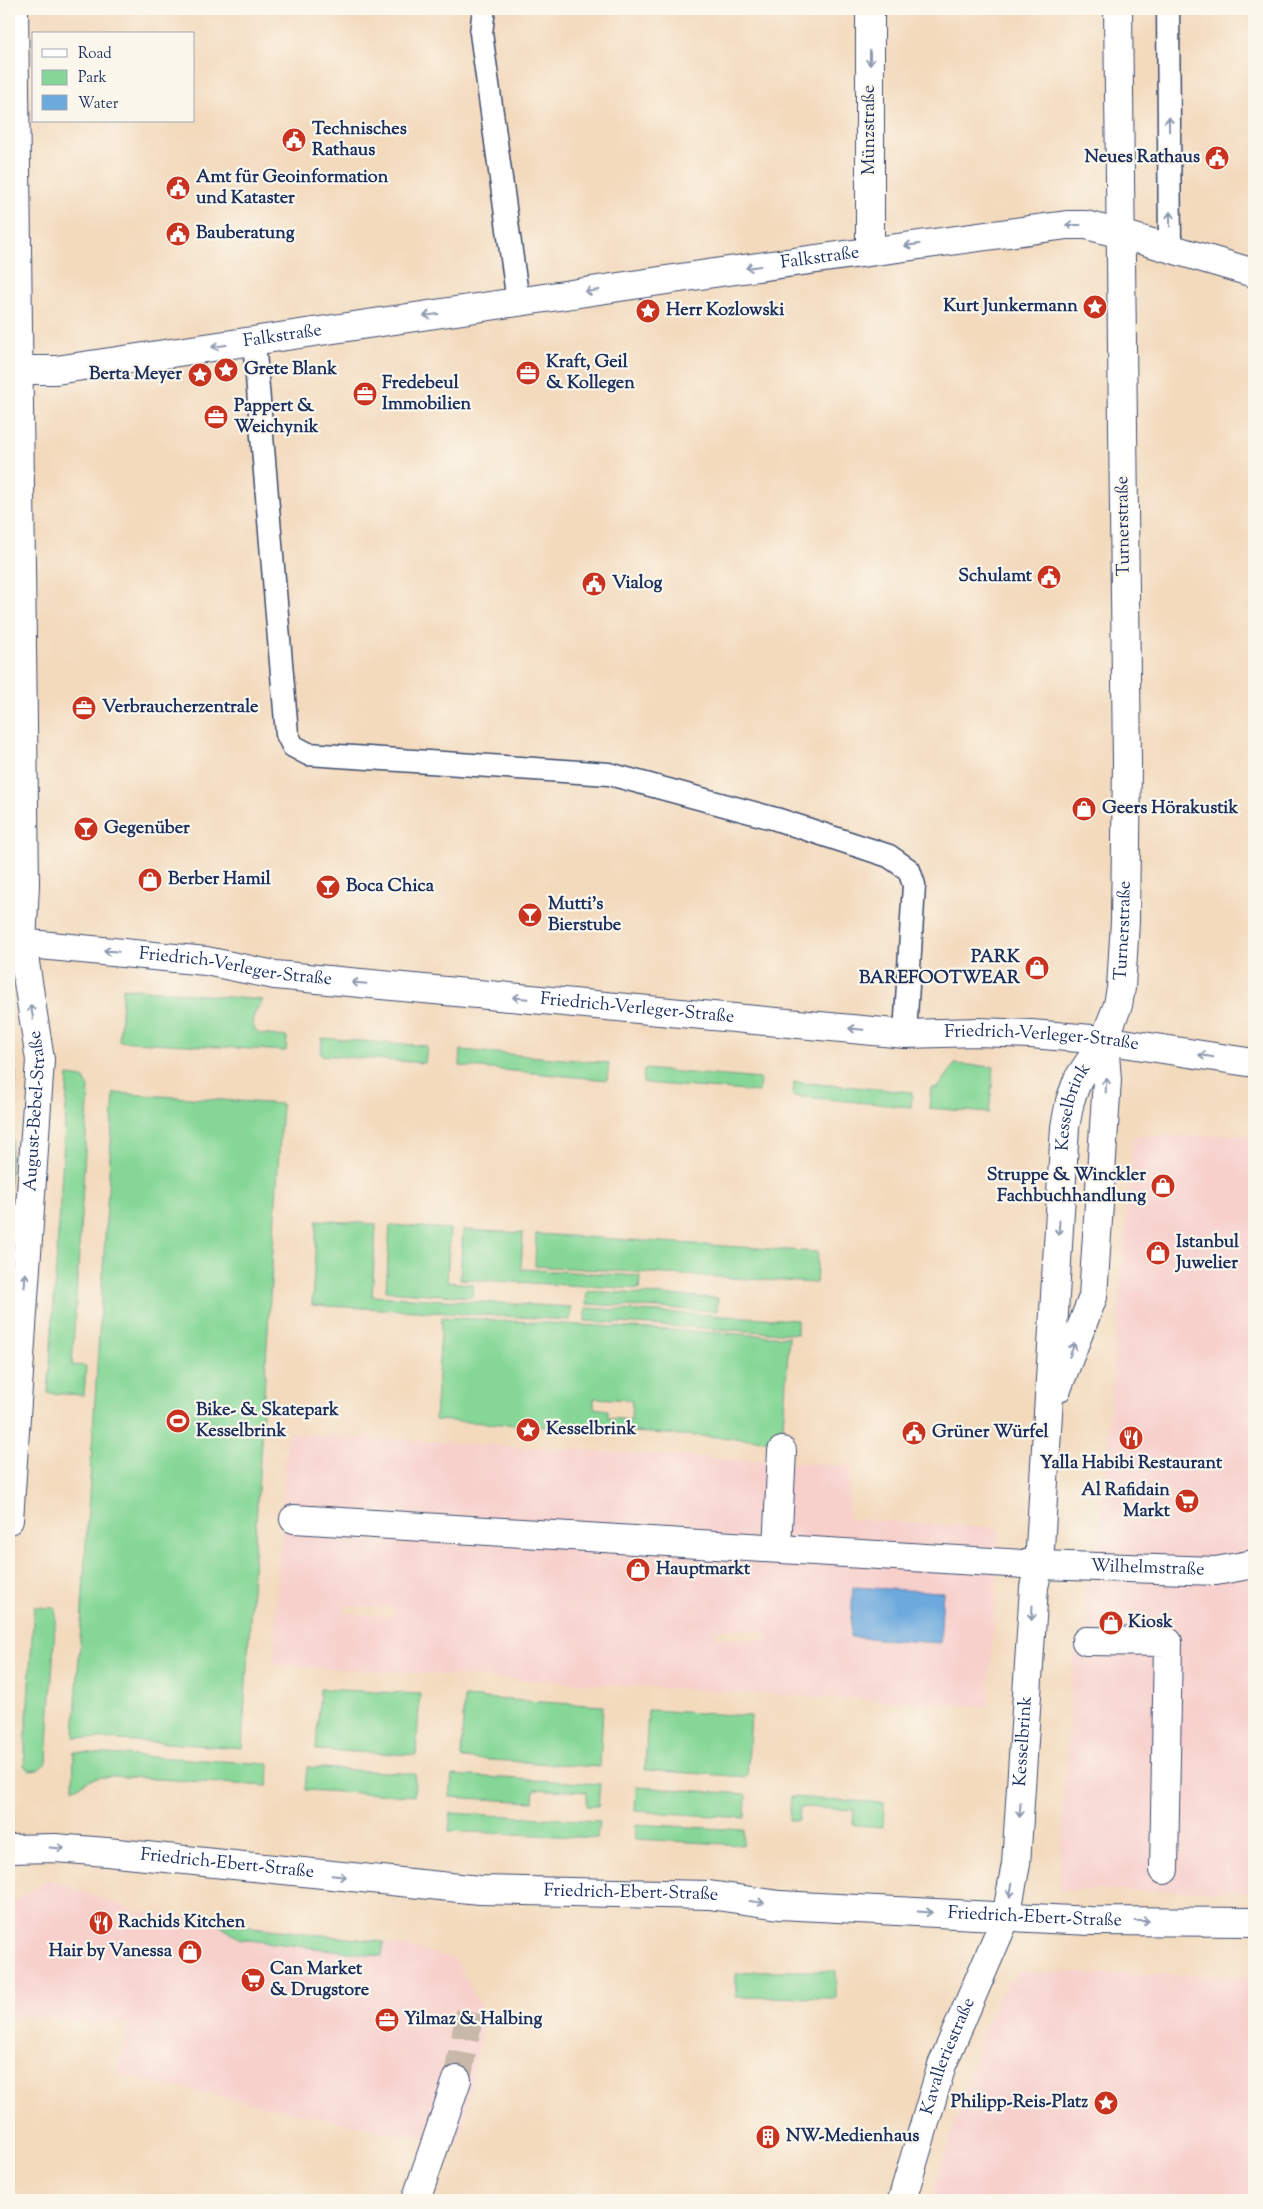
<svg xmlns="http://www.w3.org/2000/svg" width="1263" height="2209" font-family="'Sorts Mill Goudy',serif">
<rect width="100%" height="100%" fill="#fbf7ec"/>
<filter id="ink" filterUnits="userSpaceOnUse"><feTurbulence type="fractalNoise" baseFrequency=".02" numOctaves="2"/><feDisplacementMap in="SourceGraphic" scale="10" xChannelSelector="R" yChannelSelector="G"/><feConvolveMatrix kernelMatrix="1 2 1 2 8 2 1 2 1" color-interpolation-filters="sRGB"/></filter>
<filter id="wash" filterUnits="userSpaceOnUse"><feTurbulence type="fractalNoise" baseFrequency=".0096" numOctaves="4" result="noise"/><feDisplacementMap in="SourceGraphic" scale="20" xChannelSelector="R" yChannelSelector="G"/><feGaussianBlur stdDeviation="1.12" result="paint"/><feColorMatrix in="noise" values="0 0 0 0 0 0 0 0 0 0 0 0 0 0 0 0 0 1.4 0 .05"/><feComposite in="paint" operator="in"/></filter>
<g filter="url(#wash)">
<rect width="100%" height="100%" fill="#f3dabd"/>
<path fill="#f7d0cc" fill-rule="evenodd" d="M1254,1135v757l-196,-2 16,-242 11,-16 1,-48 10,-8 37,-440z
M287,1433l563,33 -3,53 152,9 -11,179 -715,-42zM345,1606l50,2v8l-50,-2zM718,1629l50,2v9l-50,-2z
M48,1879l90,32 246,31 70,16 31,57 -25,129 -70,-11 -274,-59 14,-49 -121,-9v-111z
M1021,1972l233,4v224h-323l52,-170 21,-44z"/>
<path fill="#86d797" stroke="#50837a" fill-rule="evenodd" d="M123,988l140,12c-7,11 -18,25 -3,34l27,3 -1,14 -167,-10z
M322,1038l105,8 -2,17 -104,-8z
M461,1050l148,13 -2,17 -147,-14z
M955,1064l39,3 -5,46 -60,-5 2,-20h7z
M644,1069l116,10 -1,13 -116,-9z
M9,1072h7l-7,122z
M68,1076l15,2 6,9 -17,278 14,1 -2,29 -36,-2z
M794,1082l118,10 -1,15 -118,-11z
M114,1093l168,11 -40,644 -168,-11z
M317,1220l59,4 -4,72 199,11 -1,13 -258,-15z
M390,1225l60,4 -3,53 26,2 -1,13 -86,-6z
M463,1230l60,3 -2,36 119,7 -1,13 -179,-10z
M536,1234l282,18 -2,31 -281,-17z
M587,1291l131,7 -1,13 -131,-7z
M586,1308l211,12v14l-212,-13z
M442,1317l347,20 -7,104 -347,-21zM594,1398l38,2 -1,20 -23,-2v-8l-14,-2z
M34,1607l22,1 -9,154 -9,8 -9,1 -5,-6z
M320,1689l100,5 -4,61 -100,-5z
M464,1697l139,9 -3,61 -139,-9z
M648,1710l103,6 -4,61 -102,-7z
M74,1752l195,12 -1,22 -157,-10 -20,3 -18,10z
M307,1767l108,7 -1,22 -109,-6z
M452,1775l148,9 -2,22h-11v-14l-53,-3 -1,13 -83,-5z
M636,1787l110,7 -1,24 -110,-7z
M791,1797l93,6 -1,24 -30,-2 1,-15 -54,-3 -1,13h-10z
M451,1813l148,8 -2,17 -148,-7z
M636,1824l108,6 -1,15 -108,-6z
M216,1923l168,19 -2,14 -142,-17z
M756,1971h80v27l-100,-1v-23z"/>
<path fill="#6ca9dd" stroke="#446c9e" d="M853,1587l90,5 -3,51 -90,-6z"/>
</g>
<g filter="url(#ink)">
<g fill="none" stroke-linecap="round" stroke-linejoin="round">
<path stroke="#c8b8aa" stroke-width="28" stroke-dasharray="28 14" stroke-linecap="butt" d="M457,2080l13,-68"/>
<defs>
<path id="lane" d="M484,9l-3,24 37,269
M1168,9l2,239
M254,341l33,393 6,12 15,8 301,20 167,45 113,37 20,14 5,15 -9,149"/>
<g id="street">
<path d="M870,9v242"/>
<path id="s1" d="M19,370h37l665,-98 346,-47h19l35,9 133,39"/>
<path id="s2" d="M9,942l197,19 69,14 630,59 74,-2 52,2 73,6 150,23"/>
<path d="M1057,1389l36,-92 14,-217 -3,-40"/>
<path id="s3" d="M294,1519l745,46 177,6 38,-7"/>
<path id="s4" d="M9,1520l31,-460 -18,-117 3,-58 -11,-876"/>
<path d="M777,1548l5,-97"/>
<path d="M1086,1641l82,1 -4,228"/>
<path id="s5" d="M9,1849l46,-1 52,4 372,38 230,5 70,10 311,16 164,1"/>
<path d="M416,2200l41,-120"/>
<path id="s6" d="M902,2200l40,-135 64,-148 10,-53 18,-277 5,-22 26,-438 5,-26 8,-22 26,-39 14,-35 3,-17 4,-67 2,-159 -9,-753"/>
</g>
</defs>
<use href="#lane" stroke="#3b496c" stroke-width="25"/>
<use href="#street" stroke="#3b496c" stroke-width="30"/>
<use href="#lane" stroke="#fff" stroke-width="22"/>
<use href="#street" stroke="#fff" stroke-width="28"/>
</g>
<defs><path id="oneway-shaft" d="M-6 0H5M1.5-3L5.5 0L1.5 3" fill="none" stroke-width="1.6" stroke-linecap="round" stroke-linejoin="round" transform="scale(1.25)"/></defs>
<g stroke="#8d97ae">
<use href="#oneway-shaft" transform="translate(870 58) rotate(90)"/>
<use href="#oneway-shaft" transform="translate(1169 124) rotate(-91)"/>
<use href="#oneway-shaft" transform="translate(1170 219) rotate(-90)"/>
<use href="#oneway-shaft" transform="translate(1073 225) rotate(-180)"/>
<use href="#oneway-shaft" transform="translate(912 245) rotate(173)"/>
<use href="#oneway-shaft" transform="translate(753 267) rotate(172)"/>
<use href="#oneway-shaft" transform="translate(592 291) rotate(172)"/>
<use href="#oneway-shaft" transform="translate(431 315) rotate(172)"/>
<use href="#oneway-shaft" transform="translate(219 346) rotate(172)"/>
<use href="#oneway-shaft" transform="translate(111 951) rotate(-174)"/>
<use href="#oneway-shaft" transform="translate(359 983) rotate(-175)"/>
<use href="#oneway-shaft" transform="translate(520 998) rotate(-175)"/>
<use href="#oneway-shaft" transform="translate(32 1012) rotate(-99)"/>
<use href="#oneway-shaft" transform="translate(856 1029) rotate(-175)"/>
<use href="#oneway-shaft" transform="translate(1206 1056) rotate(-171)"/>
<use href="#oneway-shaft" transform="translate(1106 1085) rotate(-88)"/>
<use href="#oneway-shaft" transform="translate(1059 1228) rotate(94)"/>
<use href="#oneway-shaft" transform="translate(25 1280) rotate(-86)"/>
<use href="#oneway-shaft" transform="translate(1072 1350) rotate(-69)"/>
<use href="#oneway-shaft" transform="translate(1032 1613) rotate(94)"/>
<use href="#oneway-shaft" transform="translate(1020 1810) rotate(94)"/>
<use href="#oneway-shaft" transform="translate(57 1848) rotate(4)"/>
<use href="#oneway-shaft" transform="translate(339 1876) rotate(6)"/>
<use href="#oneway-shaft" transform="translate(1011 1890) rotate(100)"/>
<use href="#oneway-shaft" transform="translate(757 1902) rotate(8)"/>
<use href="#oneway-shaft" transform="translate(925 1912) rotate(4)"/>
<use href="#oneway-shaft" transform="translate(1142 1921)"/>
</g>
</g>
<defs>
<symbol id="civic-disc" viewBox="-11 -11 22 22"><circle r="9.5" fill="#c8321e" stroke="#fbf7ec"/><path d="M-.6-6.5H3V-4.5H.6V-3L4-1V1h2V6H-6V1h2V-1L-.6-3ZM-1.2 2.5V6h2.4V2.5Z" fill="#fff"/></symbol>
<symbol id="sight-disc" viewBox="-11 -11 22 22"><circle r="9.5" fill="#c8321e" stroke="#fbf7ec"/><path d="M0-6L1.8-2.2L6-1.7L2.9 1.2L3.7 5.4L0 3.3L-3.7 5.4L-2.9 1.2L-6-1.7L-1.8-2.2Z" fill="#fff"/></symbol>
<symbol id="office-disc" viewBox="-11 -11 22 22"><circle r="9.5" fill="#c8321e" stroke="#fbf7ec"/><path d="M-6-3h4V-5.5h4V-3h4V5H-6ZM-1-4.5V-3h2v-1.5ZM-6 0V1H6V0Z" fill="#fff"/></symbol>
<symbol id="shop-disc" viewBox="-11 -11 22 22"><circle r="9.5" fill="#c8321e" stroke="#fbf7ec"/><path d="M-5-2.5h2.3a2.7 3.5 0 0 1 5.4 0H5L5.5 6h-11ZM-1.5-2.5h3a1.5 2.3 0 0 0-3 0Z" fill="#fff"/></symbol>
<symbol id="bar-disc" viewBox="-11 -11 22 22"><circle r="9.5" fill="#c8321e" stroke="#fbf7ec"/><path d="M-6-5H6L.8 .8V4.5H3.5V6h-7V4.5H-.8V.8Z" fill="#fff"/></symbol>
<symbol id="stadium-disc" viewBox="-11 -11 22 22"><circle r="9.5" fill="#c8321e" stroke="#fbf7ec"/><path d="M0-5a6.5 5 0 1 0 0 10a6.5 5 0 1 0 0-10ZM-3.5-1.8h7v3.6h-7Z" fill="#fff"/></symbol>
<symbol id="restaurant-disc" viewBox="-11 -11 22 22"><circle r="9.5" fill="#c8321e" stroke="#fbf7ec"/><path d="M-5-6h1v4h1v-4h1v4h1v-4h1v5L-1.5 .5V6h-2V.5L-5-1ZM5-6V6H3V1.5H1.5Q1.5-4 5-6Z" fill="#fff"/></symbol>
<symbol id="supermarket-disc" viewBox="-11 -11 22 22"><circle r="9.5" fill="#c8321e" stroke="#fbf7ec"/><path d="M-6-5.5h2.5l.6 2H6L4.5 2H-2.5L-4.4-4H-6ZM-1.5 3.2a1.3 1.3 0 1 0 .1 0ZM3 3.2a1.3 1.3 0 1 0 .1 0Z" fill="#fff"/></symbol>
<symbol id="building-disc" viewBox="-11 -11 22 22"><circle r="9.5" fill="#c8321e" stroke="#fbf7ec"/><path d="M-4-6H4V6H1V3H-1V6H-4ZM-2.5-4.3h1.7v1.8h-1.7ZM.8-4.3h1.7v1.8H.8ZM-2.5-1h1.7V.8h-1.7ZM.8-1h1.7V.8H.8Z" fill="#fff"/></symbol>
</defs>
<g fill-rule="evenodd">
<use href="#civic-disc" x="280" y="126" width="28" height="28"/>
<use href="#civic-disc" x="1203" y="144" width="28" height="28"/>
<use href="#civic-disc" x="164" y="174" width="28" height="28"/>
<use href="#civic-disc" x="164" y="220" width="28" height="28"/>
<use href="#sight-disc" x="1081" y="293" width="28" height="28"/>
<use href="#sight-disc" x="634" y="297" width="28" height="28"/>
<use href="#sight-disc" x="212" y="356" width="28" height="28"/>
<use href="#office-disc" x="514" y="359" width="28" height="28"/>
<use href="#sight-disc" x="186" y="361" width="28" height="28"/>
<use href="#office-disc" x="351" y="380" width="28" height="28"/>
<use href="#office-disc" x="202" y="403" width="28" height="28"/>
<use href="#civic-disc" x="1035" y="563" width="28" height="28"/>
<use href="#civic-disc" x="580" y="570" width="28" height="28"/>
<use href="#office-disc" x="70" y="694" width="28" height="28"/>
<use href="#shop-disc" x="1070" y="795" width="28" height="28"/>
<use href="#bar-disc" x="72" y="815" width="28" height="28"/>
<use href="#shop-disc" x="136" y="866" width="28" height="28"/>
<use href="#bar-disc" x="314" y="873" width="28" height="28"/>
<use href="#bar-disc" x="516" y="901" width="28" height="28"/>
<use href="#shop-disc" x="1023" y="954" width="28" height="28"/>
<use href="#shop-disc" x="1149" y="1172" width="28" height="28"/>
<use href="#shop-disc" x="1144" y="1239" width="28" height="28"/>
<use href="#stadium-disc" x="164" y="1407" width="28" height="28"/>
<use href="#sight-disc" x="514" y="1416" width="28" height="28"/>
<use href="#civic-disc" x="900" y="1419" width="28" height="28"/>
<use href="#restaurant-disc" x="1117" y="1424" width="28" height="28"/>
<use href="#supermarket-disc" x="1173" y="1487" width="28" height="28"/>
<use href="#shop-disc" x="624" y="1556" width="28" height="28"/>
<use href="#shop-disc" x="1097" y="1609" width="28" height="28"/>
<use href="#restaurant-disc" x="87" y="1909" width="28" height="28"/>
<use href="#shop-disc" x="176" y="1938" width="28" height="28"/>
<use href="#supermarket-disc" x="239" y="1966" width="28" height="28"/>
<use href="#office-disc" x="373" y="2006" width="28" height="28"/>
<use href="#sight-disc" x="1092" y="2089" width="28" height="28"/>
<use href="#building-disc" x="754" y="2123" width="28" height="28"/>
</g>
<g text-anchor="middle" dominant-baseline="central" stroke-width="4.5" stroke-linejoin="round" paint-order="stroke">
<g font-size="18" font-weight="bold" fill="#1b2f5e" stroke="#fbf7ec" text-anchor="start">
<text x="312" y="130">Technisches<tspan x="312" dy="21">Rathaus</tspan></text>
<text x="1200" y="158" text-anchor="end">Neues Rathaus</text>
<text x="196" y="178">Amt für Geoinformation<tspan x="196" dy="21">und Kataster</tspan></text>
<text x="196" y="234">Bauberatung</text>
<text x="1078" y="307" text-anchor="end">Kurt Junkermann</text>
<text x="666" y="311">Herr Kozlowski</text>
<text x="546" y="363">Kraft, Geil<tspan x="546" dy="21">&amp; Kollegen</tspan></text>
<text x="244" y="370">Grete Blank</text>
<text x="182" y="375" text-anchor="end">Berta Meyer</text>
<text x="382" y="384">Fredebeul<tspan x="382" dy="21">Immobilien</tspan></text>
<text x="234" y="407">Pappert &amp;<tspan x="234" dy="21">Weichynik</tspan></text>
<text x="1032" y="577" text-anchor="end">Schulamt</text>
<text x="612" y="584">Vialog</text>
<text x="102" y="708">Verbraucherzentrale</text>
<text x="1102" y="809">Geers Hörakustik</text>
<text x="104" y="829">Gegenüber</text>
<text x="168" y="880">Berber Hamil</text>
<text x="346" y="887">Boca Chica</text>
<text x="548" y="905">Mutti's<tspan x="548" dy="21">Bierstube</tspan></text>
<text x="1020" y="958" text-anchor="end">PARK<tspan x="1020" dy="21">BAREFOOTWEAR</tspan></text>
<text x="1146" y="1176" text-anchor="end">Struppe &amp; Winckler<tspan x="1146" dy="21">Fachbuchhandlung</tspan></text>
<text x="1176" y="1243">Istanbul<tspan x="1176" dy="21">Juwelier</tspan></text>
<text x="196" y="1411">Bike- &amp; Skatepark<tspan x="196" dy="21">Kesselbrink</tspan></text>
<text x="546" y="1430">Kesselbrink</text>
<text x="932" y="1433">Grüner Würfel</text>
<text x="1131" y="1464" text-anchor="middle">Yalla Habibi Restaurant</text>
<text x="1170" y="1491" text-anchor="end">Al Rafidain<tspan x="1170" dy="21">Markt</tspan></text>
<text x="656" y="1570">Hauptmarkt</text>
<text x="1128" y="1623">Kiosk</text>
<text x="118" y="1923">Rachids Kitchen</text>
<text x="172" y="1952" text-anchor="end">Hair by Vanessa</text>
<text x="270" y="1970">Can Market<tspan x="270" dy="21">&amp; Drugstore</tspan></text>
<text x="404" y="2020">Yilmaz &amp; Halbing</text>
<text x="1088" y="2103" text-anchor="end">Philipp-Reis-Platz</text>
<text x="786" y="2137">NW-Medienhaus</text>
</g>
<g font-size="18" fill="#1b2f5e" stroke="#fbf7ec">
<text transform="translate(870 130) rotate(-90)">Münzstraße</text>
<text stroke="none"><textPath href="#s1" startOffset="809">Falkstraße</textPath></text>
<text stroke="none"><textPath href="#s1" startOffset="266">Falkstraße</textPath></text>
<text transform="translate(1124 526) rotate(-91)">Turnerstraße</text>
<text stroke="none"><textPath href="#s6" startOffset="1304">Turnerstraße</textPath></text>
<text stroke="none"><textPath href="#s2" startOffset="228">Friedrich-Verleger-Straße</textPath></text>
<text stroke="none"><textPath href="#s2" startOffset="632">Friedrich-Verleger-Straße</textPath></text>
<text stroke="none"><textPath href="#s2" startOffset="1038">Friedrich-Verleger-Straße</textPath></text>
<text stroke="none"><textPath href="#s6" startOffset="1116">Kesselbrink</textPath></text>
<text stroke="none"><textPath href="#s4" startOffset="410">August-Bebel-Straße</textPath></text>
<text stroke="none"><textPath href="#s3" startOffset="855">Wilhelmstraße</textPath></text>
<text stroke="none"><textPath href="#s6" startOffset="479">Kesselbrink</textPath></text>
<text stroke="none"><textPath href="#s5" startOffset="219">Friedrich-Ebert-Straße</textPath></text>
<text stroke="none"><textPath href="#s5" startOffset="624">Friedrich-Ebert-Straße</textPath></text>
<text stroke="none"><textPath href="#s5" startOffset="1029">Friedrich-Ebert-Straße</textPath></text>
<text stroke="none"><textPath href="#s6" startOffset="151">Kavalleriestraße</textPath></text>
</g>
</g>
<rect width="1263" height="2209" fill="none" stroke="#fbf7ec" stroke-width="30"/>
<rect x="32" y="32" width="162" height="90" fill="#fbf7ec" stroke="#a1a7b3"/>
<rect x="42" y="49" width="25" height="8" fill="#ffffff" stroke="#a1a7b3"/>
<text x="78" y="58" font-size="15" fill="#1b2f5e">Road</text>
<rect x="42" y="70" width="25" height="15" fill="#86d797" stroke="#a1a7b3"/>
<text x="78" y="82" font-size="15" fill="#1b2f5e">Park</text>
<rect x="42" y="95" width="25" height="15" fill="#6ca9dd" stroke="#a1a7b3"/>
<text x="78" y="108" font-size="15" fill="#1b2f5e">Water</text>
</svg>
